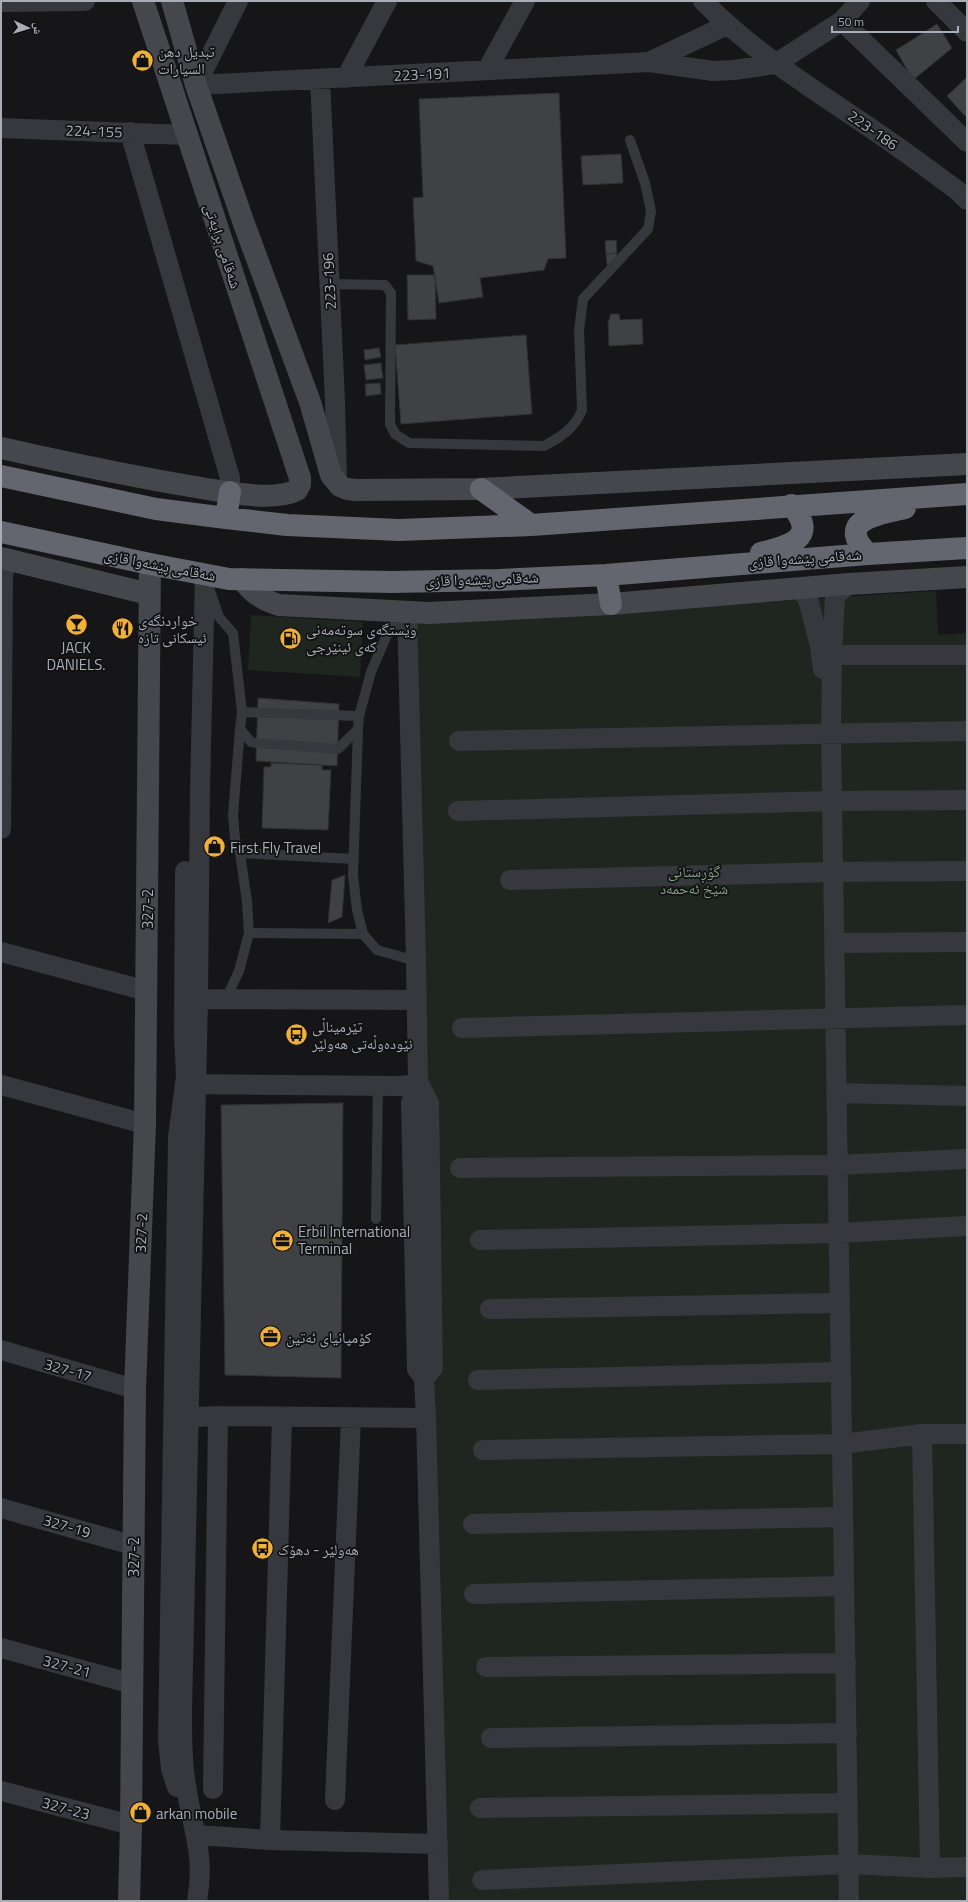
<svg xmlns="http://www.w3.org/2000/svg" width="968" height="1902" font-family="'Titillium Web','Noto Naskh Arabic',sans-serif">
<rect width="100%" height="100%" fill="#161618"/>
<path fill="#1e261f" d="M936,591l2,44 29,-2v1268h-530l-20,-1278z
M251,615l112,7 -3,55 -112,-7z"/>
<path fill="#404145" stroke="#303034" d="M937,24l15,24 -39,32 -17,-30z
M967,77v37l-2,2 -18,-20z
M559,93l7,165 -18,1 -4,11 -64,8 3,19 -44,6 -6,-37 -17,-5 -3,-63 10,-1 -4,-98z
M621,154l2,29 -40,2 -2,-29z
M616,240l1,13 -11,1 -1,-13z
M617,253l-1,9 -9,3 -1,-11z
M407,275h28l1,44 -28,1z
M611,314h8l1,6 22,-1 1,25 -34,2 -1,-23z
M526,335l6,79 -131,10 -6,-79z
M379,348l2,9 -16,3 -1,-10z
M381,363l2,15 -17,2 -2,-15z
M380,383l1,11 -15,2 -1,-12z
M258,698l81,6 -2,62 -81,-5z
M271,763l51,2v5h9l-3,60 -66,-2 2,-61h7z
M345,875l-3,42 -14,6 4,-43z
M343,1103l-2,275 -116,-3 -4,-270z"/>
<g fill="none" stroke-linecap="round" stroke-linejoin="round">
<path stroke="#37383d" stroke-width="10" d="M330,284l55,1 6,8 -1,131 5,10 14,9 135,3c17,-9 31,-18 38,-36l-3,-80 4,-31 65,-70 3,-18 -6,-28 -15,-43
M210,591l9,26 14,16 9,79 -2,17 11,13 5,1 82,6 20,-20 1,-13 12,-44 18,-42 18,-17
M242,712l117,4
M358,729l-5,146 4,35 6,24 14,16 39,11
M240,853l114,6
M249,933l114,1
M226,999l13,-28 10,-38 -2,-31 -7,-49 -5,-14 -2,-24 7,-86
M376,1219l2,-133"/>
<path stroke="#37383d" stroke-width="20" d="M238,1l-42,84 453,-23 64,9 21,-1 41,-6 67,-43 18,-20
M703,1c50,51 110,88 169,128 29,20 58,41 86,62l9,9
M936,1l31,31
M1,2l84,-1
M842,21l125,121
M649,62l78,-37
M487,70l38,-69
M346,78l41,-77
M320,79l15,322 2,78
M1,128l185,7
M130,132l100,346v14
M849,584l-14,12 -3,59 -1,78 18,1168
M799,588l9,11 12,47 3,23
M832,655h135
M459,741l508,-10
M458,811l374,-10 135,-1
M1,829l2,-253 3,-16
M510,880l323,-8 134,-1
M835,943l132,-1
M1,952l146,39
M185,999l232,1
M462,1028l505,-13
M418,1082l11,21 4,265 -9,10 -7,-9 -6,-266z
M185,1084l214,2 11,-1 8,-3 -2,-121 -9,-348
M1,1085l144,39
M837,1093l130,3
M460,1168l378,-3 129,-6
M480,1240l359,-7 128,-7
M490,1309l350,-6
M1,1350l134,39
M424,1378l2,40
M478,1380l363,-8
M175,1418l43,-2 208,2 13,483
M922,1434l8,434
M483,1450l359,-6 80,-10h45
M1,1508l131,37
M473,1524l370,-7
M474,1594l370,-8
M1,1648l132,36
M486,1667l360,-4
M491,1738l356,-5
M177,1787l-6,-18 -3,-29 10,-603 8,-61 -2,-42 1,-163
M213,1789l5,-373
M1,1791l130,34
M335,1800l16,-382
M480,1808l368,-5
M197,1835l73,5 168,4
M270,1840l12,-422
M482,1880l367,-16 81,4 37,-1
M197,1901c8,-45 -3,-67 -10,-109 -5,-27 -5,-53 -5,-80l16,-713 2,-209 5,-216"/>
<path stroke="#45474d" stroke-width="22" d="M172,1l24,84 47,136 67,181 21,73 9,11 7,3 9,1 125,-1 486,-25
M1,448c67,15 133,29 200,40 26,4 73,14 96,2l3,-6v-6l-157,-477
M1,558l148,36
M242,579c10,14 21,21 37,26l150,8 182,-9 238,-20 118,-7
M129,1901l2,-76 4,-436 10,-265 5,-560"/>
<path stroke="#63666e" stroke-width="22" d="M1,476l155,33 70,9 61,7 112,5 132,-5 436,-31
M481,489l50,36
M226,518l4,-26
M1,532l149,32 79,15 163,3 107,-2 107,-5 262,-21 99,-6
M761,553c28,-7 59,-15 30,-48
M868,554c-34,-34 11,-40 37,-46
M606,575l5,29"/>
</g>
<defs>
<symbol id="shop-disc" viewBox="-11 -11 22 22"><circle r="9.5" fill="#f2b134" stroke="#111113"/><path d="M-5-2.5h2.3a2.7 3.5 0 0 1 5.4 0H5L5.5 6h-11ZM-1.5-2.5h3a1.5 2.3 0 0 0-3 0Z" fill="#111"/></symbol>
<symbol id="bar-disc" viewBox="-11 -11 22 22"><circle r="9.5" fill="#f2b134" stroke="#111113"/><path d="M-6-5H6L.8 .8V4.5H3.5V6h-7V4.5H-.8V.8Z" fill="#111"/></symbol>
<symbol id="restaurant-disc" viewBox="-11 -11 22 22"><circle r="9.5" fill="#f2b134" stroke="#111113"/><path d="M-5-6h1v4h1v-4h1v4h1v-4h1v5L-1.5 .5V6h-2V.5L-5-1ZM5-6V6H3V1.5H1.5Q1.5-4 5-6Z" fill="#111"/></symbol>
<symbol id="fuel-disc" viewBox="-11 -11 22 22"><circle r="9.5" fill="#f2b134" stroke="#111113"/><path d="M-5.5-6h7V0h2V4h1.3V-2.5L3-4.5l.8-.8L6-3V5H2.5V1h-1V6h-7ZM-4.2-4.7v3.2H.2V-4.7Z" fill="#111"/></symbol>
<symbol id="bus-disc" viewBox="-11 -11 22 22"><circle r="9.5" fill="#f2b134" stroke="#111113"/><path d="M-5-6H5V4H4V6H2V4H-2V6H-4V4H-5ZM-3.5-4V0h7V-4ZM-3.5 1.2v1.5H-2V1.2ZM2 1.2v1.5H3.5V1.2Z" fill="#111"/></symbol>
<symbol id="office-disc" viewBox="-11 -11 22 22"><circle r="9.5" fill="#f2b134" stroke="#111113"/><path d="M-6-3h4V-5.5h4V-3h4V5H-6ZM-1-4.5V-3h2v-1.5ZM-6 0V1H6V0Z" fill="#111"/></symbol>
</defs>
<g fill-rule="evenodd">
<use href="#shop-disc" x="130" y="48" width="25" height="25"/>
<use href="#bar-disc" x="64" y="612" width="25" height="25"/>
<use href="#restaurant-disc" x="110" y="616" width="25" height="25"/>
<use href="#fuel-disc" x="278" y="626" width="25" height="25"/>
<use href="#shop-disc" x="202" y="834" width="25" height="25"/>
<use href="#bus-disc" x="284" y="1022" width="25" height="25"/>
<use href="#office-disc" x="270" y="1228" width="25" height="25"/>
<use href="#office-disc" x="258" y="1324" width="25" height="25"/>
<use href="#bus-disc" x="250" y="1536" width="25" height="25"/>
<use href="#shop-disc" x="128" y="1800" width="25" height="25"/>
</g>
<g text-anchor="middle" dominant-baseline="central" stroke-width="3.5" stroke-linejoin="round" paint-order="stroke">
<g font-size="15" fill="#a8adb8" stroke="#111113" text-anchor="start">
<text x="158" y="51">تبديل دهن<tspan x="158" dy="17">السيارات</tspan></text>
<text x="138" y="620">خواردنگەی<tspan x="138" dy="17">ئیسکانی تازە</tspan></text>
<text x="306" y="629">وێستگەی سوتەمەنی<tspan x="306" dy="17">کەی ئینێرجی</tspan></text>
<text x="76" y="647" text-anchor="middle">JACK<tspan x="76" dy="17">DANIELS.</tspan></text>
<text x="230" y="847">First Fly Travel</text>
<text x="312" y="1026">تێرمیناڵی<tspan x="312" dy="17">نێودەوڵەتی هەولێر</tspan></text>
<text x="298" y="1231">Erbil International<tspan x="298" dy="17">Terminal</tspan></text>
<text x="286" y="1337">کۆمپانیای ئەتین</text>
<text x="278" y="1549">هەولێر - دهۆک</text>
<text x="156" y="1813">arkan mobile</text>
</g>
<g font-size="15" fill="#a8adb8" stroke="#111113">
<text transform="translate(422 74) rotate(-3)">223-191</text>
<text transform="translate(873 130) rotate(35)">223-186</text>
<text transform="translate(94 131) rotate(2)">224-155</text>
<text transform="translate(223 246) rotate(72)">شەقامی برایەتی</text>
<text transform="translate(329 281) rotate(-93)">223-196</text>
<text transform="translate(805 558) rotate(-4)">شەقامی پێشەوا قازی</text>
<text transform="translate(160 565) rotate(11)">شەقامی پێشەوا قازی</text>
<text transform="translate(482 579) rotate(-2)">شەقامی پێشەوا قازی</text>
<text transform="translate(147 909) rotate(-90)">327-2</text>
<text transform="translate(141 1233) rotate(-88)">327-2</text>
<text transform="translate(68 1370) rotate(16)">327-17</text>
<text transform="translate(67 1526) rotate(16)">327-19</text>
<text transform="translate(133 1557) rotate(-90)">327-2</text>
<text transform="translate(67 1666) rotate(15)">327-21</text>
<text transform="translate(66 1808) rotate(15)">327-23</text>
</g>
<g font-size="15" fill="#7fa381" stroke="#111113">
<text x="694" y="871">گۆڕستانی<tspan x="694" dy="17">شێخ ئەحمەد</tspan></text>
</g>
</g>
<rect width="968" height="1902" fill="none" stroke="#a8adb8" stroke-width="4"/>
<g transform="translate(28 28) rotate(94)" stroke="#111113" stroke-width="3" paint-order="stroke">
<path d="M0-3L7 15L0 10L-7 15Z" fill="#a8adb8"/>
<text y="-6" font-size="11" font-weight="bold" text-anchor="middle" fill="#a8adb8">ش</text>
</g>
<path d="M832 26v6h126v-6" fill="none" stroke="#a8adb8" stroke-width="2"/>
<text x="838" y="26" font-size="12" fill="#a8adb8" stroke="#111113" stroke-width="3" paint-order="stroke">50 m</text>
</svg>
